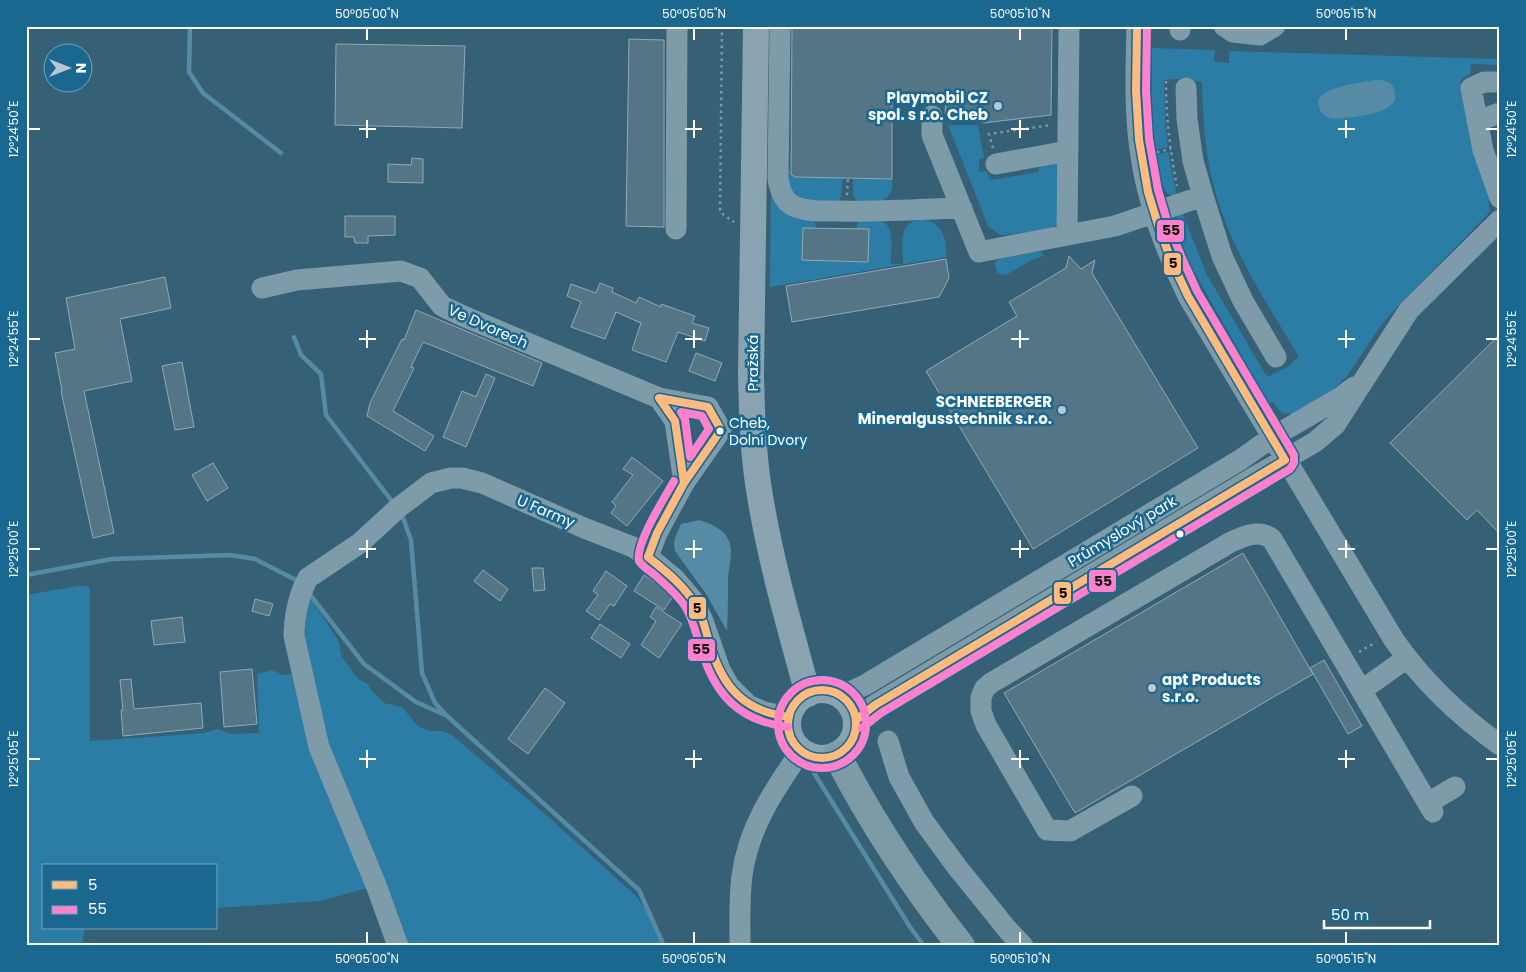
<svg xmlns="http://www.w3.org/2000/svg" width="1526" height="972" font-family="Poppins,sans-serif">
<rect width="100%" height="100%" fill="#356075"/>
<path fill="#2b7da5" d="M1152,48l63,2 -1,12 15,1v-12l271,8v6l-29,-1 -1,10 -7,4 -3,4 16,72 15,46 -3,1 2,9 -1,3 -94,96 -15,18 -33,49 -15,15 -40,23 -9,-1 -4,-3 -6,-8 -4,2 -78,-138 -17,-39c-1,-7 3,-11 8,-15l25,63 60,102 24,-12 1,-3 7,-5c-31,-52 -66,-104 -83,-162 -11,-37 -13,-75 -14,-113l-10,-1 -1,-3 -27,2 1,39 3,28 -13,3c-5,-34 -3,-68 -3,-102z
M948,125h30l6,33 -5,1v13l7,-1 4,9 49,-8 -1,-10h21l-2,62 -5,5 -46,6h-6l-12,-9z
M1168,152l9,44c-18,2 -18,-29 -21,-42z
M789,167l2,7 7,4h45l-2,19 -3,4h-39l-12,-14z
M853,179h39c3,25 -17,23 -35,23l-4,-7z
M771,182l44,41 1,5h-13l-1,32 66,2 -12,-33 2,-7 6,-4c5,1 11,1 16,2 17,6 10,31 11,44h12c0,-10 -2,-22 1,-32 2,-7 8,-11 14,-12 15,-4 28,12 28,26 0,3 0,7 1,11l-177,30z
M1040,251l2,2 1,3 -11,4 -26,15 -9,-2 -2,-10 4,-4z
M78,586h10l2,3v152l114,-8 14,-4 13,5 28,-1 -2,-59 15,-4 11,5 8,-1 22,78 55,136 -49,13 -103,7v-42h-172v62h41l-3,18h-56v-351z
M311,599l27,41 4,17 16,22 10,5 4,7 12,12 18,4 13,16 6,5 10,3h11l10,4 93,79 90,81 11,15 15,36h-255l-72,-182 -30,-119 2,-29z"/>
<path fill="#568ba5" d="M1375,80c15,0 21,4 20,20 -3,5 -7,8 -12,10 -9,5 -44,10 -53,8 -4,-1 -7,-4 -10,-7l-2,-11c8,-14 41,-17 57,-20z
M700,520c10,4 23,8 28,19 6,11 1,26 0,38 0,18 0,36 -1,54l-21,-37 -31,-43c-3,-10 2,-18 6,-27z"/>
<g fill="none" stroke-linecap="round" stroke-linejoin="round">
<path stroke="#568ba5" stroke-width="4.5" d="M190,26l-1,46 14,21 78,60
M294,337l7,18 20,19 5,41 68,89
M402,515l9,25 11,133 13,30 11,12 193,175 25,56
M26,575l86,-16 118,-4 25,4 45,23
M308,592l56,72 52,38 27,12
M814,773l96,154 14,19"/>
</g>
<path fill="#537586" stroke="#91aab6" d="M792,26h260l-1,89 -68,8v-8l-38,-1 1,-15 -54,-1v81l-97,-2 -4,-3z
M629,39l35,1v187l-38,-1z
M336,44l129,2 -3,82 -127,-3z
M412,158l11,1v24l-35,-1v-18l23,1z
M345,216h50v19l-27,1v7h-13l-1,-6h-9z
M803,228l66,1 -1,33 -66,-2z
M1069,256l12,13 14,-9 -3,13 106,175 -165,101 -107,-178 91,-55 -8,-14 57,-34z
M946,259l3,19 -10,19 -147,25 -6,-36z
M165,277l6,31 -51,11 12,62 -48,10 30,142 -21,5 -32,-147h1l-7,-38 20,-4 -9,-51z
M600,283l13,5 -1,4 24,11 3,-6 22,10v-3l34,12 -3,7 17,5 -4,13 -27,-9 -12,30 -34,-12 9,-27 -25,-11 -11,27 -34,-12 10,-25 -14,-6 4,-12 25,9z
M416,310l126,53 -9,23 -110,-44 -12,25 3,1 -21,43 41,25 -9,15 -58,-35 3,-13 32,-64 2,1z
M1500,334v200l-23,-24 -10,10 -77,-77z
M696,353l26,10 -7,18 -26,-10z
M182,362l12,65 -19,3 -13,-64z
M486,374l9,4 -29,69 -23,-10 19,-46 14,6z
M632,457l31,24 -36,45 -16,-13 5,-7 -4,-4 21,-27 -10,-6z
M213,463l15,25 -21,13 -15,-26z
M1243,553l70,121 -238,139 -71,-120z
M532,568h11l2,22 -11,1z
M483,570l25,19 -8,12 -26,-20z
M606,571l21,15 -13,20 -4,-2 -11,16 -13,-9 12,-16 -5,-4z
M644,575l25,16 4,5 -9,14 -30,-19z
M255,599l18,5 -4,12 -17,-5z
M656,607l26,17 -23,34 -18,-13 15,-24 -6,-4z
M182,617l3,25 -31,3 -3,-24z
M600,624l30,20 -9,14 -30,-20z
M1324,660l38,66 -14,8 -38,-66z
M252,669l5,55 -33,3 -4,-55z
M131,679l3,30 67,-6 2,25 -80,8 -2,-26h2l-3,-30z
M545,688l20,15 -37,51 -20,-15z"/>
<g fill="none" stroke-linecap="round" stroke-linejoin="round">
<path stroke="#7d9ba8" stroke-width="2.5" stroke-dasharray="2.5 4" stroke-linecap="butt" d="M722,26l-2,186 14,10
M1166,81c0,36 4,70 11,105
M993,148l-4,-14 62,-9
M1157,152l14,-3
M847,195l1,-17
M1359,652l17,-10"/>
<path stroke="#7d9ba8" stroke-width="21" d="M780,26l-2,153c2,12 6,24 18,28 13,5 28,4 42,4 41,1 82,-2 124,-3
M1137,26c-1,43 -3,87 4,130 7,49 25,95 47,140l206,344c30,43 64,75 106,105
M1224,26l9,6 27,3 15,-9
M1180,30v-4
M1500,82h-16l-13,6 12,62 17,48
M1186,88l1,31 6,42 10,35
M932,116v19l47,117 136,-26 88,-30 19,60 21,45 33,56
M1477,121l23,-8
M996,164l72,-13
M676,229l1,-203
M1067,235l2,-209
M262,288l35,-8 104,-9 19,7 22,28 21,10 196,82
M648,557l9,-24 27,-50 37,-53 -13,-23 -49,-9 16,23 9,62
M1362,690l45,-32
M841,696l24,-11 375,-225 31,-22 70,-41 13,-10
M856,720l19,-15 376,-226 64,-37 20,-17 74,-115 91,-90
M888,741l11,36 25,45 33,45 50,62 16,17
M1132,796l-62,35 -23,-1 -61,-105 -5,-14v-14l4,-9 6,-5 240,-141c13,-6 29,-13 41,-3l161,273
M1428,803l27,-16
M398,946l-22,-61 -57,-138 -25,-111c0,-19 5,-42 14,-58l52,-35 38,-35 33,-25 20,-5h11l20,5 102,45 49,19 15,10 27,22 17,20 11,22 17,49 9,16 19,19 16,7 25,5
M740,946c0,-23 -1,-47 2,-70 6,-48 32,-86 59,-125"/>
<path stroke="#89a3b0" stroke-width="26" d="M756,26l-5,348c1,41 2,82 9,122 11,67 30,132 48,198
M788 724a34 34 0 1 1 68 0a34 34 0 1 1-68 0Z"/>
<path stroke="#7d9aa7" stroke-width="28" d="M837,755c35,68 77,131 124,191"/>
<defs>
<path id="bus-1" d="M659,398l49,9 13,23 -37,53 -9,-62z
M684,483l-27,50 -9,24c19,15 38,30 50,52 6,11 8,24 12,36 13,43 34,66 79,72
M788 724a34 34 0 1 1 68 0a34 34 0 1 1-68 0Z
M856,720l19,-15 410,-245 -97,-164 -16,-34 -13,-34 -11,-36 -9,-52 -3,-49 1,-65"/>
<path id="bus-2" d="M681,412l21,4 7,13 -19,28 -5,-38z
M674,481c-9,16 -39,63 -35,80 4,6 11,10 17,15 10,9 21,18 29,30 8,13 11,28 16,43 14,46 38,72 87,78
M778 724a44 44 0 1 1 88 0a44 44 0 1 1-88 0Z
M862,728l19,-15 409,-244 4,-6v-8l-97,-164 -15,-33 -14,-34 -10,-34 -9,-51 -3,-48 1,-65"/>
</defs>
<use href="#bus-1" stroke="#1a6890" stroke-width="11"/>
<use href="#bus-2" stroke="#1a6890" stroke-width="11"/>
<use href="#bus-1" stroke="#ffba80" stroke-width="8"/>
<use href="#bus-2" stroke="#ff80cb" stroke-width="8"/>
</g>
<path fill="none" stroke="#fff" stroke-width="2" d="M367,28v12M694,28v12M1020,28v12M1346,28v12M367,120v18M694,120v18M1020,120v18M1346,120v18M28,129h12M359,129h17M685,129h17M1011,129h18M1338,129h17M1486,129h12M367,330v18M694,330v18M1020,330v18M1346,330v18M28,339h12M359,339h17M685,339h17M1011,339h18M1338,339h17M1486,339h12M367,540v18M694,540v18M1020,540v18M1346,540v18M28,549h12M359,549h17M685,549h17M1011,549h18M1338,549h17M1486,549h12M367,750v18M694,750v18M1020,750v18M1346,750v18M28,759h12M359,759h17M685,759h17M1011,759h18M1338,759h17M1486,759h12M367,932v12M694,932v12M1020,932v12M1346,932v12"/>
<g fill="#b8c7cf" stroke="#1a6890" stroke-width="2">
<circle cx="998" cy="106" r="5"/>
<circle cx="1062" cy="410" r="5"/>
<circle cx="1152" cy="688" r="5"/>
</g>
<g fill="#fff" stroke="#1a6890" stroke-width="2">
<circle cx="720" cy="431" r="4.5"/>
<circle cx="1180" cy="534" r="4.5"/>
</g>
<g text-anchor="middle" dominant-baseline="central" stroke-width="5" stroke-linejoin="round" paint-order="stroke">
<g font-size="14" fill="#fff" stroke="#1a6890" text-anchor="start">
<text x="729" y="423">Cheb,<tspan x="729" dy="17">Dolní Dvory</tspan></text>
</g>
<g font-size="15" font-weight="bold" fill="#fff" stroke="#1a6890" text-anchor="end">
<text x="988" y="97">Playmobil CZ<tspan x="988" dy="17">spol. s r.o. Cheb</tspan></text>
<text x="1052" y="401">SCHNEEBERGER<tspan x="1052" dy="17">Mineralgusstechnik s.r.o.</tspan></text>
<text x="1162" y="679" text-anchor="start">apt Products<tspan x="1162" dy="17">s.r.o.</tspan></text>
</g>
<g font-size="15" fill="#fff" stroke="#1a6890">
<text transform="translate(488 326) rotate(24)">Ve Dvorech</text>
<text transform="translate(752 363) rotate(-90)">Pražská</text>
<text transform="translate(546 511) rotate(23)">U Farmy</text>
<text transform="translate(1122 531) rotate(-31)">Průmyslový park</text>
</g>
</g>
<g stroke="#1a6890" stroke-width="2">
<rect x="1156" y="219" width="29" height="24" rx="5" fill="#ff80cb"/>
<rect x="1163" y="252" width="19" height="24" rx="5" fill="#ffba80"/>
<rect x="1088" y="569" width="29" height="24" rx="5" fill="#ff80cb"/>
<rect x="1053" y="581" width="19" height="24" rx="5" fill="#ffba80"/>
<rect x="688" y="596" width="19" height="24" rx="5" fill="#ffba80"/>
<rect x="687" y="638" width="29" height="24" rx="5" fill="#ff80cb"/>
</g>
<g font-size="14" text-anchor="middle" font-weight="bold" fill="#111">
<text x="1171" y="235">55</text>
<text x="1173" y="268">5</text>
<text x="1103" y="586">55</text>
<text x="1063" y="598">5</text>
<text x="697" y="613">5</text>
<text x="701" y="654">55</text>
</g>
<rect width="1526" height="972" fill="none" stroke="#1a6890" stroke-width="55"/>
<rect x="42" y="864" width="175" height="65" fill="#1a6890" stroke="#76a4bc"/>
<rect x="52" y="881" width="25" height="8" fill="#ffba80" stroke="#76a4bc"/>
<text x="88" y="890" font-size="15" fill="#ffffff">5</text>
<rect x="52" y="906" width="25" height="8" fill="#ff80cb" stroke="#76a4bc"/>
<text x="88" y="914" font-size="15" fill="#ffffff">55</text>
<g transform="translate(68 68) rotate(90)"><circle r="24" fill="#1a6890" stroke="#76a4bc"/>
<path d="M0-4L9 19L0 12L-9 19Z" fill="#b8c7cf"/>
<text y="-8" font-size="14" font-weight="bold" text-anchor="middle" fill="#ffffff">N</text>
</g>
<path d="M1324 920v8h106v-8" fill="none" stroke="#ffffff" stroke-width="2.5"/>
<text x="1331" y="920" font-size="15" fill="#ffffff" stroke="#1a6890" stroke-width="4" paint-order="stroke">50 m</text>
<rect x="28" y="28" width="1470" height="916" fill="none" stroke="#fff" stroke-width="2"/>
<g font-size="12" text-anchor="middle" fill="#fff">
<text x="367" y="18">50°05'00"N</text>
<text x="694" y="18">50°05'05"N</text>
<text x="1020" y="18">50°05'10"N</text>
<text x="1346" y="18">50°05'15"N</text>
<text transform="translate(1512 129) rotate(-90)" y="4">12°24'50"E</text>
<text transform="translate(14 129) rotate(-90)" y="4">12°24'50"E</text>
<text transform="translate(1512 339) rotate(-90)" y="4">12°24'55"E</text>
<text transform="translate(14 339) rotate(-90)" y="4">12°24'55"E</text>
<text transform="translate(1512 549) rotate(-90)" y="4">12°25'00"E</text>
<text transform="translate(14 549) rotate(-90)" y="4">12°25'00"E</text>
<text transform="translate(14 759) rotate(-90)" y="4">12°25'05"E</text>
<text transform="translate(1512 759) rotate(-90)" y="4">12°25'05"E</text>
<text x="367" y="963">50°05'00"N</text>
<text x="694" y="963">50°05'05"N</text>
<text x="1020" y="963">50°05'10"N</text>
<text x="1346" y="963">50°05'15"N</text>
</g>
</svg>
